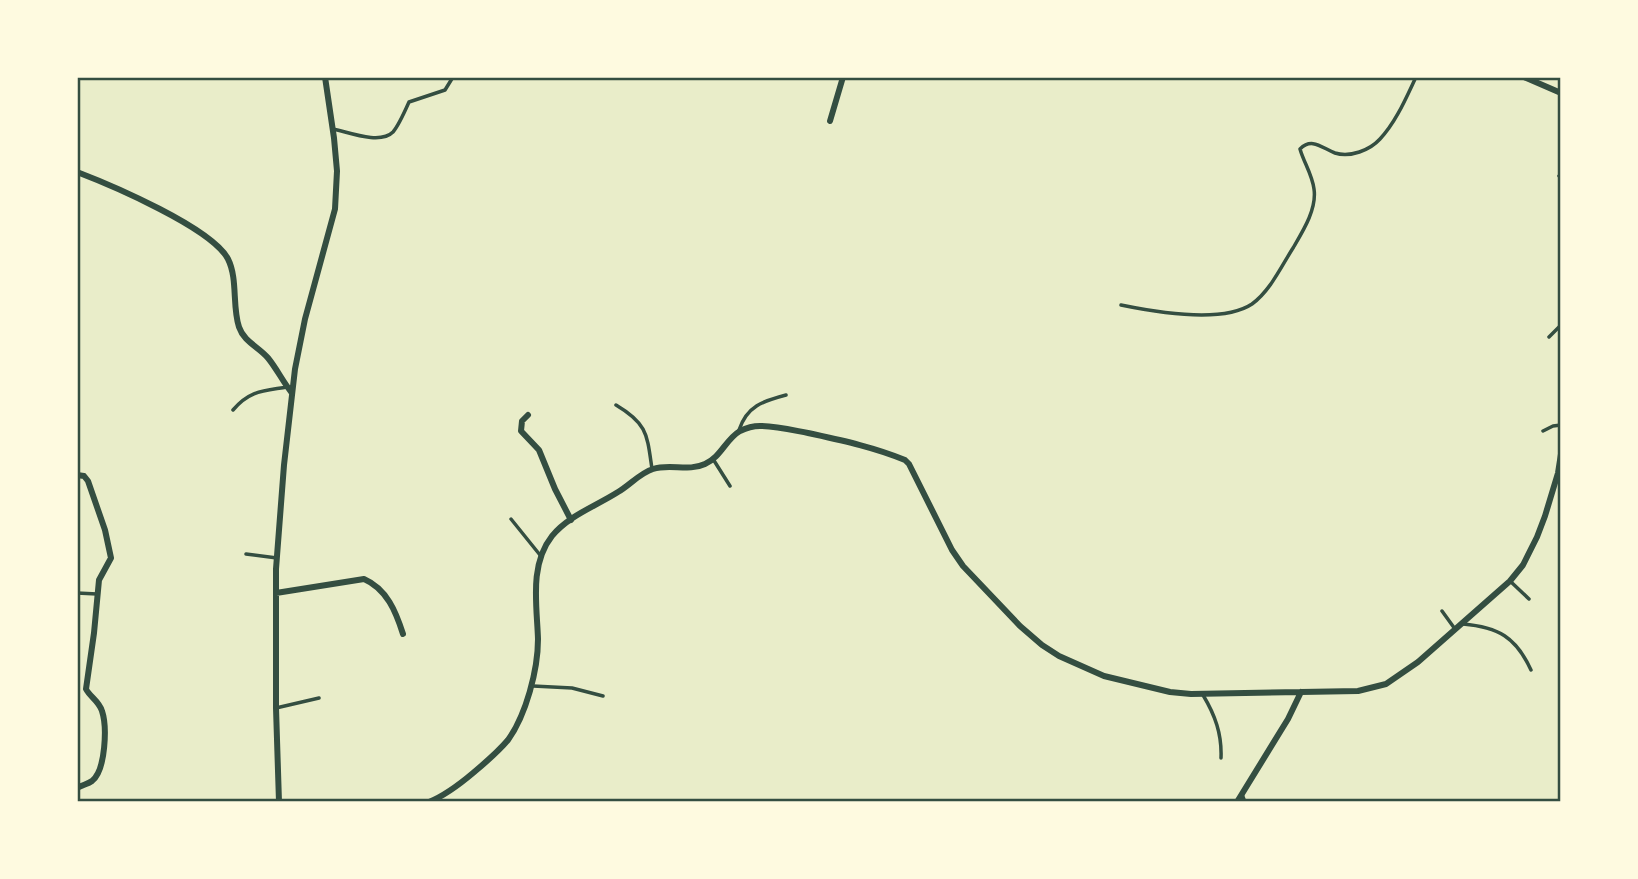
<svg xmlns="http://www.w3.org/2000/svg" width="1638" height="879" font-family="'PT Sans',sans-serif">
<rect width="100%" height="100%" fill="#e9edc9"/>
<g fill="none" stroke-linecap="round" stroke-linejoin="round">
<path stroke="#344e41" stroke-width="3.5" d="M333,129c15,3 47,16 60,3 6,-7 12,-21 16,-30l36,-12 8,-13
M1559,176l2,-1
M1121,305c34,7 101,19 131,-1 18,-13 29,-37 41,-56 10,-17 24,-39 21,-59 -2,-15 -10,-26 -14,-40 12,-12 22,-1 35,4 15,5 35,-3 45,-14 16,-17 26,-41 36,-62
M1549,337l12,-12
M616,405c32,19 31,30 36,64
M233,410c17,-20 31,-19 54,-23
M739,430c8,-24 24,-29 47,-35
M1543,431l10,-5 8,-1
M713,459l17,27
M511,519l29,36
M246,554l31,4
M1510,581l19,18
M77,593l20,1
M1442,611l13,18
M1463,624c35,3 53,13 68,46
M533,686l39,2 31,8
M1203,695c12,20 19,39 18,63
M276,708l43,-10
M1242,794l3,8"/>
<path stroke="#344e41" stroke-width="6" d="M1524,77l37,16
M830,121l13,-44
M77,172c34,13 135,56 151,87 10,20 4,47 11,68 5,15 20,20 29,31 9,11 15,24 24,35
M528,415l-6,6 -1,10 18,19 16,39 16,31
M77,475l7,1 4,5 17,49 6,28 -12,22 -5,53 -8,56c4,8 13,12 16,22 5,15 4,59 -10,70 -4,3 -10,4 -15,7
M276,593l88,-14c23,10 32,33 39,55
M279,802l-3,-94v-139l8,-104 11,-96 10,-50 30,-110 2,-38 -3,-33 -9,-61
M429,802c17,-7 31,-18 44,-29 12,-10 25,-21 35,-33 18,-25 30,-70 30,-101 -1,-33 -9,-74 14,-103 16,-20 44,-30 66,-44 12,-7 22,-19 35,-23 17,-6 35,3 52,-5 16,-7 21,-25 35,-33 6,-3 14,-5 20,-5 16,0 32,4 48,7 32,7 66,14 97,27l4,4 43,86 11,16 57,60 22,19 17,11 45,20 66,16 21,2 110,-2 57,-1 28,-7 32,-22 92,-81 13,-16 14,-28 8,-21 13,-43 3,-19
M1237,802l51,-83 13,-27"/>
</g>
<rect width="1638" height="879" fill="none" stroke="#fefae0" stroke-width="158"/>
<rect x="79" y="79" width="1480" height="721" fill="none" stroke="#344e41" stroke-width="2.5"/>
</svg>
